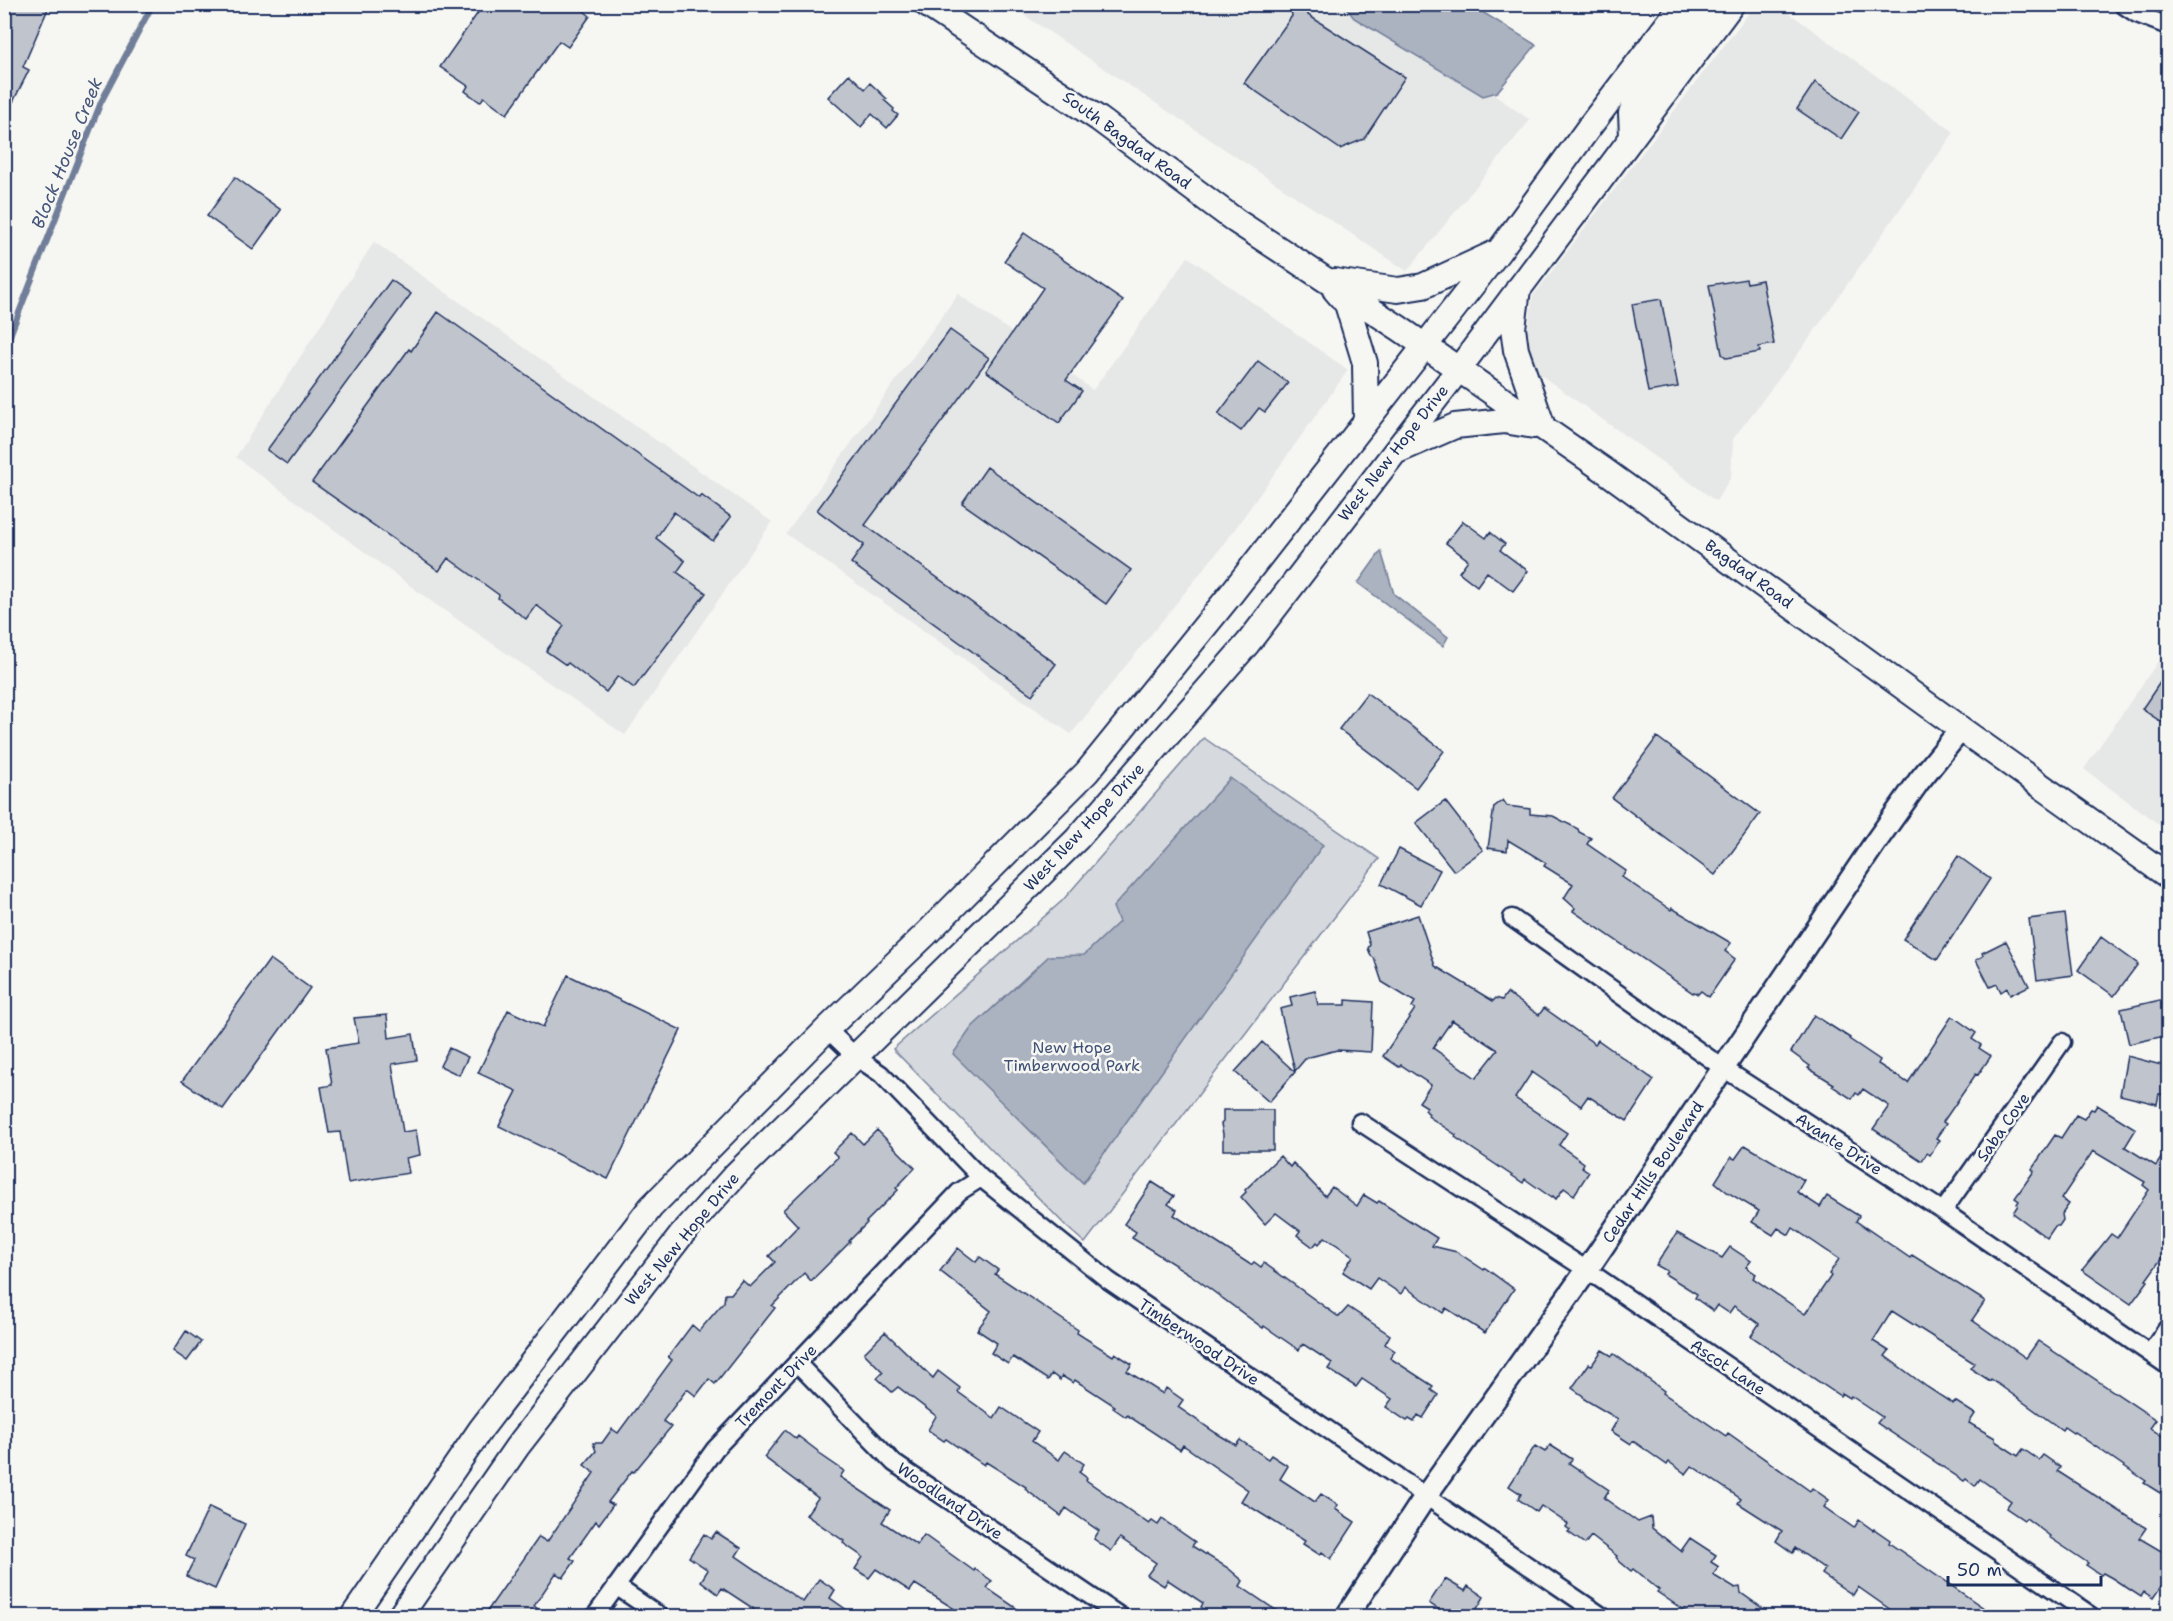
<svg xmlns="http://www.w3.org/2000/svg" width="2173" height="1621" font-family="'Shantell Sans',sans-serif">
<rect width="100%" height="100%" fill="#f6f6f2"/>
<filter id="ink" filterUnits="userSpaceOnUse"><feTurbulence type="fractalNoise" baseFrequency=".0167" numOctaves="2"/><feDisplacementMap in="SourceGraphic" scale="12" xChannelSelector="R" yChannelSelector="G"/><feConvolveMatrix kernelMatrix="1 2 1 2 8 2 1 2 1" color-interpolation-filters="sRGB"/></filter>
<g filter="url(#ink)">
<path fill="#e6e7e7" d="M1009,5h355l166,115 -123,151z
M1755,5h23l176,127 -148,211 -73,96 -2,38 -15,24 -178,-128 -12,-30 7,-47z
M374,242l398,280 -147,213 -190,-131 -199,-147z
M1188,257l160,113 -121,170 -156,194 -285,-200 172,-240 135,96z
M2168,647v184l-84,-62z"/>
<path fill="#d6d9dd" stroke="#78849e" stroke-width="1.5" d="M1204,738l175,121 -294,384 -18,-16 -174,-178 169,-148z"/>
<path fill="#abb2c0" stroke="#717e99" stroke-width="1.5" d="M1344,5h127l65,40 -39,47 -14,4 -129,-78z
M1381,551l13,43 54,43 -5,9 -85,-63z
M1230,778l93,67 -240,338 -130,-129 19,-27 77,-71 35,-1 35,-33 -6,-15z"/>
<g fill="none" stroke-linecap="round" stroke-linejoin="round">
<path stroke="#717e99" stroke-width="6" d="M4,351l97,-249 52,-98"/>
</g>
<path fill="#c0c4cd" stroke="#1b2f5e" stroke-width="1.5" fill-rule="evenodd" d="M4,4h46l-27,63 6,3 -25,50z
M484,4h92l14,12 -22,31 -9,-6 -52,73 -23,-17 -4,5 -15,-11 3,-5 -28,-19z
M1290,4h16l2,11 97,62 -41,62 -24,10 -96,-66 48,-67z
M849,74l16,15 5,-6 17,16 -3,1 10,9 -1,2 5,4 -11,13 -15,-14 -11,13 -33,-30z
M1815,82l44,30 -18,27 -44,-30z
M235,177l46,33 -28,39 -46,-33z
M1024,233l99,68 -57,79 16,11 -23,32 -73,-52 57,-83 -39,-27z
M1746,279l1,4 15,-3 12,64 -15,3 1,5 -33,6 -5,-4 -13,-69z
M391,280l20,14 -124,170 -20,-14z
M1661,299l17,88 -30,5 -16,-88z
M438,312l261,186 2,-3 30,22 -18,24 -39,-29 -18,26 29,23 -8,11 29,21 -72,95 -16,-12 -12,16 -38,-29 -2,2 -20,-14 18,-25 -28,-21 -10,14 -28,-21 1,-3 -51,-37 -9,13 -127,-89 97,-133 2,2z
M950,330l39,28 -124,167 191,139 -24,31 -181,-132 13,-18 -47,-35z
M1258,361l30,22 -23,29 -6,-4 -18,23 -23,-17z
M987,467l144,103 -25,34 -144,-101z
M1463,521l23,17 4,-6 15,12 -5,6 28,21 -15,20 -26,-19 -10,14 -18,-14 9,-12 -22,-17z
M2169,669v58l-27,-18z
M1367,693l77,58 -28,37 -77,-59z
M1657,737l103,77 -45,61 -103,-77z
M1503,800l4,6 23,3v5l23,2 25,13 1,3 12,6 -4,6 39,27 -4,6 49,33 1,-2 59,35 -6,8 10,8 -26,38 -8,-6 -3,3 -4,-2 -1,1 -120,-82 2,-3 -11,-10 9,-14 -29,-18 2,-3 -38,-23 -1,11 -19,-3 6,-41z
M1445,801l38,49 -29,21 -38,-48z
M1399,849l41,21 -19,35 -40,-21z
M1958,856l32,23 -53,81 -34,-21z
M2065,914l8,61 -36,5 -8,-61z
M1418,915l17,51 58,35 3,-3 6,2 5,-7 32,22 5,-7 51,36 3,-4 56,40 -27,41 -39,-25 -7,10 -49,-34 -17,26 52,35 -8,12 25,18 -2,4 7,5 -15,23 -10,-7 -8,11 -3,-3 -1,2 -27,-19 -2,4 -68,-46 1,-2 -28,-19 1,-2 -4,-4 2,-3 -8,-5 12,-17 -30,-20 -2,2 -16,-11 32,-47 -3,-2 3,-5 -33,-20 -8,-24 -3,-2 -3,-8 2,-3 -4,-13zM1452,1020l46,30 -22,28 -43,-30z
M2101,937l37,27 -24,32 -36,-26z
M2006,941l23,45 -19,9 -3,-7 -6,4 -4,-8 -7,3 -14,-27 7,-4 -1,-3z
M270,959l40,29 -87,121 -41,-28z
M568,975l113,55 -73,149 -109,-53 18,-35 -39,-18 30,-63 35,17z
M1315,991l3,14h28v-5l27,2 -2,50 -34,-2 -31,8 -11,13 -15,-62 12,-3 -2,-9z
M2169,998v37l-40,9 -8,-35z
M387,1015l2,23 24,-4 4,26 -25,4 11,68 13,-2 4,25 -14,3 3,15 -61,10 -8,-51 -11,1 -8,-46 11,-2 -6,-37 33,-5 -5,-25z
M1814,1015l36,23 -1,1 31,21 -2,4 30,19 44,-67 24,17 -4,6 9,6 -2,3 12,8 -13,19 -2,-1 -33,48 3,2 -10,14 4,2 -10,15 -3,-2 -5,8 -49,-32 16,-23 -26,-17 -4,6 -3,-2 -4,6 -20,-13 2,-2 -26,-16 2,-2 -19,-14z
M1262,1042l33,30 -26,30 -34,-30z
M449,1048l19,9 -9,18 -19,-9z
M2127,1056l42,11v29l-10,-2 -2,10 -37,-9z
M2097,1105l39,24 -11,18 31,19 13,-20v102l-23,32 2,1 -17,23 -49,-34 29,-36 6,4 32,-48 -6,-5 2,-3 -52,-31 -32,48 8,5 -7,10 1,6 -4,6h-4l-8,12 -34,-25 5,-8 -1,-1 2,-3 -4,-3 19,-27 -2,-2 23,-34 6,3 15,-23 8,4 7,-10 3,1z
M1223,1110h50v40h-50v-16l-2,-10 2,-2z
M877,1130l38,38 -19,20 2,2 -32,32 1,1 -18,18 1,1 -39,39 -7,-8 -32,33 3,2 -60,76 -6,-5 -13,17 -9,-7 -24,32 8,6 -37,45 -2,-1 -24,31 5,3 -14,19 -3,-3 -26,37 5,3 -12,17 -7,-5 -22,33 15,11h-66l56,-80 8,5 47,-69 -10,-8 12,-14 -3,-8h9l10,-14 6,4 54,-73 -4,-3 24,-32 7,6 25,-29 1,-8h6l11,-14 8,7 25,-25 -6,-6 29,-30 -15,-16 55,-53 -5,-5 19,-19 11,11z
M1745,1145l59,35 -7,12 23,15 7,-11 32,20 -3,5 54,37 2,-3 73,46 -13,19 54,38 12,-17 118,79 -6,8 19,13v40l-9,12 -16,-10 2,-2 -72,-49 -1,1 -9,-6 -2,3 -71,-51 -1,2 -20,-13 4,-5 -82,-52 -19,30 16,10 -4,5 42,31 26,17 2,-3 20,13 -6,9 26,15v3l23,15 5,-7 16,11 4,-5 17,12 -3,4 89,57 -7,10 24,14 1,5 5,3v15l-16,23 -9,-6 -3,5 -29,-19 -9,-5 -2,2 -15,-10 2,-2 -39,-26 1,-1 -24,-18 -2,2 -18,-12 5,-7 -31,-22 -5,7 -9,-7 -2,2 -87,-58 5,-6 -16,-11 -15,-10 -1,2 -8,-5 -2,3 -89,-60 8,-12 -25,-18 -5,7 -12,-8 -4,6 -18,-13 2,-4 -32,-20 2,-3 -11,-6 21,-32 45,25 8,-11 21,14 -5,6 10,7 -3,4 52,36 26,-38 -2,-2 10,-15 -46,-31 -4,7 -11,-7 -5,7 -21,-13 7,-11 -32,-19 -12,-10 16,-25 4,2z
M1280,1156l10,11 3,-4 32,33 7,-9 25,19 7,-11 13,8 2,-2 58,37 -5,8 25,6 27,18 1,-2 29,21 -29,44 -39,-25 -3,5 -38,-26 -4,7 -24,-16 -8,11 -26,-17 10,-16 -28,-19 -6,7 -2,-2 -4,5 -16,-12 3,-4 -24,-18 -11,11 -24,-27 5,-5 -1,-2z
M1152,1182l22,14 -6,8 9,6 -3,5 77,50 3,-3 7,5 3,-4 75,54 9,-10 42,28 -5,9 10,7 -5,7 43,28 -2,4 7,5 -15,23 -5,-3 -4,7 -5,-3 -2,2 -21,-14 6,-8 -30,-20 -6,8 -28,-18 4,-6 -29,-19 -4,6 -35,-24 -1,2 -72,-53 -59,-37 4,-6 -12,-8z
M958,1248l18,14 4,-5 18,13 -3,4 83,56 -1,3 36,23 2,-3 17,11 -5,7 36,23 3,-6 17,12 -5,7 38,26 20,12 4,-5 28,19 3,-4 17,11 -8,13 35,23 6,-8 17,11 -3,4 20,13 -24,37 -9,-7 -2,3 -17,-11 2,-3 -64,-40 7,-11 -65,-45 -3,5 -53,-35 -1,2 -13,-9 2,-2 -40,-26 -2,3 -11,-7 -2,4 -8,-6 -4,6 -35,-23 -5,7 -17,-11 6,-10 -20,-13 14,-19 -51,-40z
M186,1331l15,11 -14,19 -14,-10z
M885,1332l48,46 5,-7 22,17 -2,4 36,26 7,-11 37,25 -6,9 27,19 6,-9 19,13 -5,8 8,6 -1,2 63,44 3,-3 6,4 4,-6 33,23 -3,4 36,22 15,13 -3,5 46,31h-72l-13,-10 2,-4 -35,-23 -4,6 -17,-11 9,-12 -36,-25 -9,13 -17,-12 5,-8 -33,-23 -5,8 -36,-27 1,-2 -40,-25 -2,3 -38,-26 -2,2 -16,-11 8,-14 -38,-29 -6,5 -15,-14 6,-6 -19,-19z
M1602,1350l10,6 2,-2 50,37 -1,2 63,43 2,-3 82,58 2,-3 17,12 -5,7 30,21 5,-8 14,10 1,-1 16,11 -1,3 108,74h-96l-43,-30 -5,8 -31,-21 3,-5 -30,-21 -2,5 -17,-12 6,-10 -44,-28 3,-4 -49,-33 -6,8 -17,-12 -2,3 -34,-24 -2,3 -20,-13 7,-12 -34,-20 -1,-3 -11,-8 17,-24 3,1z
M785,1430l11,9 2,-3 21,16 -1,1 26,18 -4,6 50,33 -8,12 35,23 7,-10 50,36 1,-2 17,12 -5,7 42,29h-62l-52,-33 -5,7 -34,-22 -7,9 -14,-9 8,-12 -20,-14 1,-2 -38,-26 12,-17 -54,-41z
M1550,1445l22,14 -3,4 40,27 -5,8 34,24 13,-5 1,11 29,23 9,-13 26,17 -5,7 8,5 -6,8 21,13 6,-1 1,6 34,24h-81l-37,-25 2,-2 -26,-21 -2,2 -12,-10 -3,-4 1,-1 -26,-20 -6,8 -17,-12 2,-2 -4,-3 2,-3 -27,-18 -4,6 -19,-13 3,-5 -12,-8 26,-40 10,6z
M209,1507l36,17 -30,65 -29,-13 8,-16 -8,-4z
M716,1532l25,16 -5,8 67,46 16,-23 16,11 -5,8 27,19h-109l6,-8 -32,-21 -4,6 -17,-13 7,-11 -19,-13 15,-23 7,5z
M1445,1579l20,12 3,-5 16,11 -12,20h-22l-21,-14z"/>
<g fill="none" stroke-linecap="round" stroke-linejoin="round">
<defs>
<path id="minor" d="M2122,4l15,10 31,12
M1512,918l211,150 220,143 225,155
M827,1029l29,28 25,17 100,104 127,102 494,336
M1360,1122l227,148 505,346
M1943,1211l119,-169
M2150,1353l18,-26
M798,1364l96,99 226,153
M616,1586l44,30
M595,1616l120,-167 244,-257 22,-14"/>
<path id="tertiary" d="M1347,1616l78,-119 162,-227 288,-427 44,-62 42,-52"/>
<path id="secondary" d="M926,4l173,115 137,102 163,107 205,142 357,259 207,147
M1632,136l-1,-23 9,-20 54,-72 8,-17
M1334,281l64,9 25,-4 72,-33
M1518,289l-5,39 3,22 27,77
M1335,290l12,14 18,59 1,58
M1395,452l60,-26 49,-5 30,5
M353,1616l128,-187 170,-222 176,-178 99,-95 161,-162 144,-178 268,-343 91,-125 93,-122
M400,1616l117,-169 166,-214 53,-59 341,-335 171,-196 210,-273 274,-366"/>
</defs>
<use href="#minor" stroke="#1b2f5e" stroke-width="21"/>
<use href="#tertiary" stroke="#1b2f5e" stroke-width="26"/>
<use href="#secondary" stroke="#1b2f5e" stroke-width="28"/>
<use href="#minor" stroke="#f6f6f2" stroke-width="16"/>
<use href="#tertiary" stroke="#f6f6f2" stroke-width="21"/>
<use href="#secondary" stroke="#f6f6f2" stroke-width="24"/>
</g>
</g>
<g text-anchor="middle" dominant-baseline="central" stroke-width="5" stroke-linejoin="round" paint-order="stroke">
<g font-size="16" fill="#1b2f5e" stroke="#f6f6f2">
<text transform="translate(1127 140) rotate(36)">South Bagdad Road</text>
<text transform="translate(1393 453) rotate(-52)">West New Hope Drive</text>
<text transform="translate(1749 574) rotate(36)">Bagdad Road</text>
<text transform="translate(1084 827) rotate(-47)">West New Hope Drive</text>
<text transform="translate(2003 1127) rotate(-55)">Saba Cove</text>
<text transform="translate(1839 1144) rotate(33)">Avante Drive</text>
<text transform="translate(1653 1172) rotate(-56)">Cedar Hills Boulevard</text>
<text transform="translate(682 1239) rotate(-50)">West New Hope Drive</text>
<text transform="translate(1199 1342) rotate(34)">Timberwood Drive</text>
<text transform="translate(1728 1367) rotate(34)">Ascot Lane</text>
<text transform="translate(776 1386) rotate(-46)">Tremont Drive</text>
<text transform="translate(950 1501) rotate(34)">Woodland Drive</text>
</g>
<g font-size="16" fill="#405177" stroke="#f6f6f2">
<text x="1072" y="1047">New Hope<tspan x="1072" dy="18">Timberwood Park</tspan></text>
</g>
<g font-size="18" font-style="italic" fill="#46567b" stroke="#f6f6f2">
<text transform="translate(67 153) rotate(-68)">Block House Creek</text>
</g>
</g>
<rect width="2173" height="1621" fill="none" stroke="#f6f6f2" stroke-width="24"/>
<rect x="12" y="12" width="2149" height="1597" fill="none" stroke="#1b2f5e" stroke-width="2" filter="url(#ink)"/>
<path d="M1948 1576v9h153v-9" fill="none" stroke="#1b2f5e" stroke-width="3"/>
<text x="1957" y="1576" font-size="18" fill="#1b2f5e" stroke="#f6f6f2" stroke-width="4.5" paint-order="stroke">50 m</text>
</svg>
